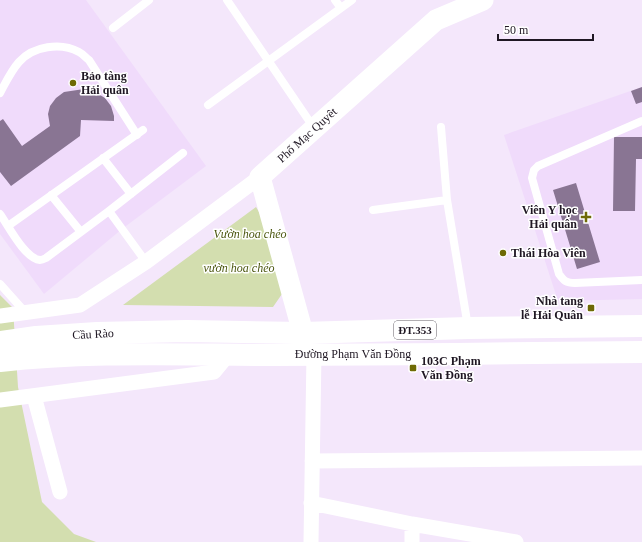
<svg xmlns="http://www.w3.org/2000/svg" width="642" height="542" font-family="'Times New Roman',serif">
<rect width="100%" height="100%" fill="#f4e7fb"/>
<path fill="#f0dbfb" d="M0,0h86l120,166 -84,63 -78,65 -44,-60z
M642,87v212l-84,2 -54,-166z"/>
<path fill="#d3deaf" d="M256,207l15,25 11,62 -9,13 -150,-2z
M0,295l13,13 5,79 24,115 32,32 22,8h-96z"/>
<path fill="#897593" d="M642,87v15l-6,2 -5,-13z
M84,89l11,3 10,6 6,8 3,10v5l-33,-1 -1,16 -69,50 -11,-14v-51l3,-2 19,27 28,-20 -2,-12 2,-8 6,-8 8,-6z
M614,137h28v22h-6l-1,52h-22z
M576,183l24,79 -23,7 -24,-79z"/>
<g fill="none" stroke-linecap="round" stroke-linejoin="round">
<path stroke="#fff" stroke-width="8" d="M227,0l87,128
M335,0l6,8
M113,28l36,-28
M0,93c6,-11 11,-22 19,-31 14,-16 42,-20 60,-10 4,2 7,6 10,8l48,75
M208,105l144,-105
M642,121l-104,45 -4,4 -2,8 27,96c5,7 7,9 16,9l67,-3
M441,127l6,73 21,127
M103,158l28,36
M51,195l30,37
M373,210l74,-10
M0,214c8,11 25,45 40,46 2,0 4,-1 6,-2l63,-47
M8,226l135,-96
M146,262l-37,-51 74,-58
M0,284l25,28"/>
<path stroke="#fff" stroke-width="15" d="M0,316l80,-11 66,-43 114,-85
M34,396l26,96
M0,400l214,-28 14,-17
M312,461l330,-3
M311,503l101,21 104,18
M311,542l3,-188
M412,542v-18"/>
<path stroke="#fff" stroke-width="21" d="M303,333l-43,-156 176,-157 47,-20"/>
<path stroke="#fff" stroke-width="22" d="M0,342l36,-5 61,-4 90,-2 116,2 165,-5 174,-2
M0,361c91,-10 183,-6 274,-6 123,0 245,-2 368,-3"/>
</g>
<g fill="#6e6a05" stroke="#fff" stroke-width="1.5">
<circle cx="73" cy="83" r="4"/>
<path d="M584 211h4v4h4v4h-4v4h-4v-4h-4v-4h4z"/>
<circle cx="503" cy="253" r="4"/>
<rect x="587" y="304" width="8" height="8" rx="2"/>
<rect x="409" y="364" width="8" height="8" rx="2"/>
</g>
<g text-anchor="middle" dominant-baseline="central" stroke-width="3" stroke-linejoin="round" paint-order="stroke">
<rect fill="#fff" stroke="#625d65" stroke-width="1" x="394" y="321" width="42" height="18" rx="3"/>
<g font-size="11" font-weight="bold" fill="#1f1723">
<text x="415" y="330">ĐT.353</text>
</g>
<g font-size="12" font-weight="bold" fill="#1f1723" stroke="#fff" text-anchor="start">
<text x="81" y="76">Bảo tàng<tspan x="81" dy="14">Hải quân</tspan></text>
<text x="577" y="210" text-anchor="end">Viên Y học<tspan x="577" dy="14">Hải quân</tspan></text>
<text x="511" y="253">Thái Hòa Viên</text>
<text x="583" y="301" text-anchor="end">Nhà tang<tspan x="583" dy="14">lễ Hải Quân</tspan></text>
<text x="421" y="361">103C Phạm<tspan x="421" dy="14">Văn Đồng</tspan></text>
</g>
<g font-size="12" fill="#1f1723" stroke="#fff">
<text transform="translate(307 135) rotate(-42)">Phố Mạc Quyêt</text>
<text transform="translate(93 334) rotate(-3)">Cầu Rào</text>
<text x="353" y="354">Đường Phạm Văn Đồng</text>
</g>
<g font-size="12" font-style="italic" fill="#4c5710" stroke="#fff">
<text x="250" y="234">Vườn hoa chéo</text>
<text x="239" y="268">vườn hoa chéo</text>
</g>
</g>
<path d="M498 34v6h95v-6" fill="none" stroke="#1f1723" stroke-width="2"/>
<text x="504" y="34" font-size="12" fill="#1f1723" stroke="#ffffff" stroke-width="3" paint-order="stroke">50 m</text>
</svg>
